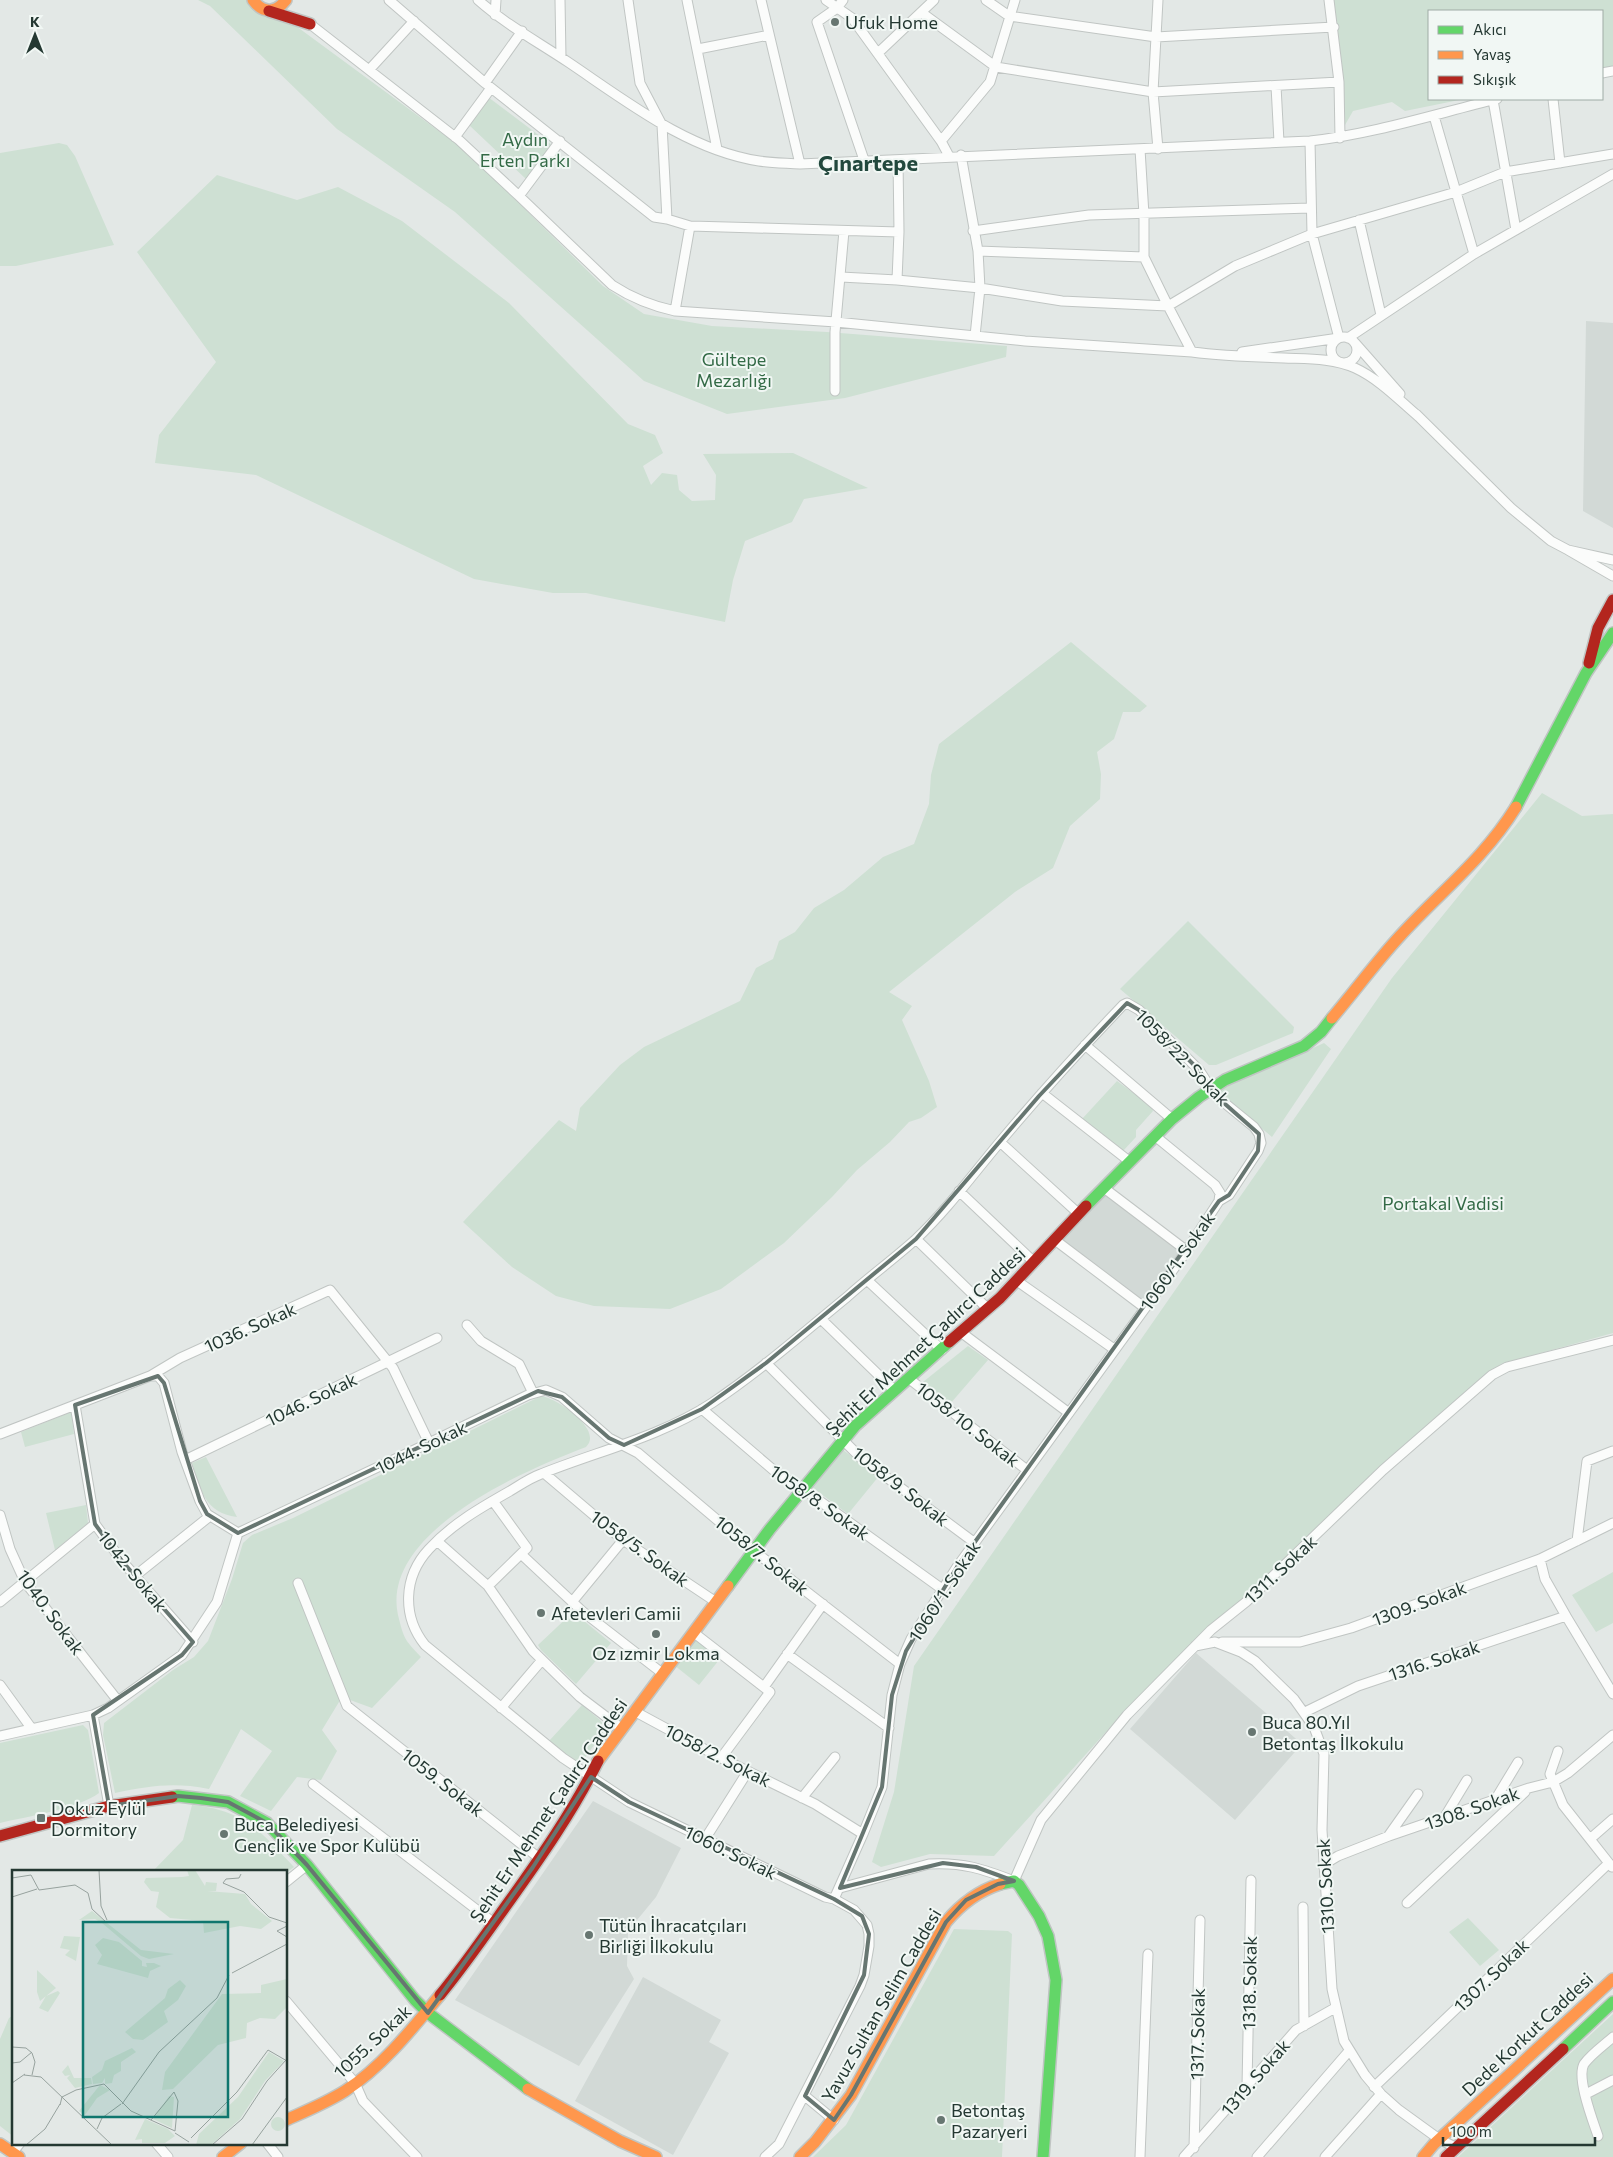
<svg xmlns="http://www.w3.org/2000/svg" width="1613" height="2157" font-family="Commissioner,sans-serif">
<rect width="100%" height="100%" fill="#e3e8e6"/>
<path fill="#d2d9d6" d="M1586,321l27,2v205l-30,-17z
M1105,1193l75,59 -35,51 -82,-63z
M1196,1653l106,91 -67,76 -105,-91z
M593,1801l88,47 -25,49 -28,34 -1,35 7,13 -55,87 -124,-66z
M643,1977l78,43 -12,22 20,11 -56,102 -98,-54z"/>
<path fill="#cee0d3" d="M198,0h50l48,26 170,125 137,135 41,28 68,12 115,6 180,14 -1,11 -161,41 -118,16 -83,-33 -189,-169 -118,-83 -127,-123z
M1333,0h280v66l-11,3v-58h-173v88h35l-59,12 -13,-9 -39,9 -8,14z
M488,97l65,49 -27,33 -57,-54z
M59,143l8,2 8,11 39,89 -98,21h-16v-113z
M217,175l80,25 41,-13 64,34 107,82 119,121 27,11 8,18 -20,13 8,19 11,-12 15,2 2,15 13,11 23,-1 1,-25 -13,-21 90,-1 75,35 -64,11 -12,23 -47,19 -12,39 -8,42 -139,-29h-33l-79,-14 -218,-104 -101,-12 4,-28 57,-73 -79,-110z
M1071,642l76,64 -7,6h-17l-9,27 -17,13 4,22 -1,25 -30,27 -17,42 -38,24 -126,100 23,14 -10,14 27,61 8,26 -16,11 -12,4 -19,20 -33,28 -25,27 -48,46 -63,46 -51,20 -76,-3 -38,-10 -44,-29 -49,-45 96,-102 17,11 4,-23 40,-43 24,-18 96,-46 16,-33 17,-9 6,-18 16,-9 19,-24 30,-18 39,-33 31,-13 15,-40 2,-29 8,-31z
M1542,793l40,23 31,-2v519l-112,31 -386,358 -121,134 -64,-2 -49,13 -9,-5 22,-70 20,-126 478,-688z
M1188,921l106,106 -1,6 -77,32h-7l-89,-76z
M1324,1043l7,6 -59,88 -51,-43 -1,-3 6,-4z
M1117,1081l34,25 2,5 -17,19v7l-13,14 -41,-32z
M968,1346l20,14 -38,44 -27,-22z
M541,1396c16,2 63,34 45,51 -61,23 -206,85 -188,168 6,24 6,24 23,42l-49,51 -30,-11 -20,33 15,21 -16,29 -24,-3 -26,34 -31,-15 32,-45 -31,-22 -32,60c-36,-7 -59,-3 -94,4l-12,-58 1,-12 69,-53 21,-13 14,-16 24,-62 11,-36 9,-8 41,-17z
M71,1412l3,22 -49,13 -4,-15z
M843,1450l36,26 -31,38 -35,-26z
M206,1457l31,60c-33,-5 -35,-25 -45,-54z
M86,1505l2,18 -33,27 -9,-37z
M1613,1572v51l-17,9 -24,-37z
M573,1612l38,31 -35,41 -35,-34 -3,-5z
M696,1634l27,21 -24,30 -25,-20z
M582,1705l18,15 6,8 -26,37 -31,-24z
M83,1725l5,5 11,63c-19,15 -74,24 -99,30v-80z
M192,1805c52,5 68,26 102,62l-8,6v-2h-133l30,-31z
M1468,1918l31,32 -19,16 -31,-34z
M954,1929l54,2 4,3 -10,223h-189l33,-32z
M1613,2014v143h-155z
M14,2015v122l-14,-11v-87l9,-21z"/>
<g fill="none" stroke-linecap="round" stroke-linejoin="round">
<defs>
<path id="street" d="M389,0l96,83 169,134 13,2 23,7 209,6
M478,0c27,24 60,42 90,62 58,39 120,88 191,99 13,2 27,2 41,3l510,-23c63,-7 125,-27 187,-42
M560,0l1,57
M628,0l12,83 22,42 5,94
M687,0l30,149
M761,0l39,164
M826,0l26,18 89,123 8,15
M843,0l-6,8 -20,14 47,138
M986,0l23,16 147,21 178,-10
M1158,0l-5,92 5,57
M1329,0l10,82 1,56
M922,13l74,54 157,25 186,-10
M495,15l1,-15
M310,24l149,116 60,56 93,89c20,13 40,21 63,26l161,11 189,19 167,11c31,4 61,5 92,6 23,1 49,0 71,10 24,11 44,32 64,49
M698,49l71,-14
M878,53l56,-53
M369,70l45,-49
M1602,73l11,-2
M485,83l37,-52
M1276,86l3,56
M1553,99l7,64
M1493,100l23,130
M1434,116l40,138
M455,137l36,-49
M941,141l49,-59 25,-82
M1140,149l4,66v42
M898,160l1,72 -2,48 83,8 -2,-37 -17,-96
M519,196l41,-55
M1359,220l22,95
M973,231l116,-16 221,-7
M978,251l166,6 24,49 67,-40 77,-32 144,-42 49,-20 108,-18
M841,277l56,3
M675,311l15,-85
M975,336l5,-48 82,13 106,5 24,46
M1331 350a13 13 0 1 1 26 0a13 13 0 1 1-26 0Z
M1348,338l126,-84 139,-80
M1355,343l45,51
M1242,352l97,-14 -27,-104 -2,-93
M835,391v-59l9,-101
M1416,414l95,94 40,33 17,9
M1613,560l-45,-10 45,26
M1085,1045l87,74
M1042,1093l87,68
M1155,1136l60,49 5,8 -1,8
M1000,1142l79,72
M1104,1188l83,63
M959,1191l75,71
M916,1239l72,70
M1055,1240l90,68
M867,1280l75,70
M1017,1281l97,68
M821,1319l73,71
M467,1325l14,16 38,23 14,29
M962,1333l107,80
M766,1363l96,96 113,84
M150,1376h8l6,7 18,69 18,49 7,13 31,19
M908,1378l119,92
M75,1405l20,119 27,37 71,81
M702,1409l76,65 25,15 139,100
M0,1434l150,-58 30,-18 150,-68 63,78 36,75
M185,1460l252,-122
M544,1473l79,67 93,62
M0,1515l10,34 15,33 93,119
M238,1533l191,-90 99,-48 18,-5 16,7 47,41 29,15 116,98 146,113
M437,1541l51,45 39,-38 -34,-47
M1577,1541l10,-80 26,-10
M521,1554l61,57 80,62
M1540,1559l5,20 21,37
M135,1576l75,-60
M298,1583l49,123 192,152
M488,1586l45,65 47,46 41,31
M0,1602l95,-78
M572,1602l51,-62
M693,1632l77,60 -49,66
M1222,1642h78l51,-14 189,-69 73,-36
M1195,1646l20,-4 26,10 14,9 39,38 20,28 10,27 -2,76 10,159 12,52 21,34 16,19 18,16 40,29 18,9
M787,1654l102,74
M0,1685l32,44
M764,1687l59,-83
M501,1708l41,-48
M634,1711l87,47 94,46 48,30
M1305,1712l53,-26 208,-70 47,78
M93,1715l16,91
M0,1736l93,-21 15,-7 74,-53 35,-53 21,-69
M1558,1751l-8,23 13,31 49,62
M313,1784l181,139
M802,1798l33,-41
M1495,1800l23,-38
M1444,1818l23,-38
M1389,1835l29,-41
M705,1839l43,-68
M1590,1839l23,-20
M1324,1868l4,-6 10,-6 51,-20 140,-48 24,-6 15,-9 45,-38
M286,1882l21,-17
M840,1888l89,-24c34,-2 54,5 85,17l27,-61 86,-105 84,-85 35,-28 137,-132 109,-95 15,-8 106,-27
M1407,1903l118,-111
M1303,1907l1,119
M286,2001l69,82 8,18 54,56
M1247,2087l4,-207
M1374,2087l235,-224
M1586,2094l27,-14
M805,2096l29,24
M1598,2136c-5,-15 -22,-58 -14,-72 7,-10 20,-19 29,-27
M156,2143l12,14
M267,2143l11,14
M1194,2148l6,-228
M13,2152l7,-9
M765,2157l14,-13 81,-158 4,-11 5,-29v-12l-2,-9 -13,-15 -20,-11 -9,-2 -196,-95 -66,-44 -138,-113c-23,-29 -22,-68 4,-96 23,-25 51,-41 81,-58 10,-6 20,-13 31,-17 57,-23 119,-37 171,-71 48,-32 91,-70 135,-106 22,-20 47,-38 69,-58 33,-31 60,-69 89,-103 38,-45 77,-88 118,-131l4,-2 12,7 60,60 17,26 38,31 5,7 2,9 -3,8 -29,44 -10,6 -36,55 -226,311 -46,72 -11,25 -8,31 -10,92 -19,47 -29,65
M1140,2157l8,-203
M1184,2157l112,-127 39,-22
M1257,2157l92,-106
M1325,2157l56,-63"/>
<path id="fast" d="M1516,807l70,-134 27,-40
M1086,1206l86,-87 27,-22 26,-17 79,-34 17,-14 11,-14
M728,1586l42,-57 85,-103 94,-84
M172,1797l6,-1 50,6 39,21 40,42 108,135 13,13 100,76
M1000,1884l14,-3 5,4 20,31 9,20 8,44 -13,177
M1563,2049l50,-47"/>
<path id="slow" d="M253,0c10,14 23,13 33,0
M1332,1018c23,-27 44,-56 68,-82 41,-45 83,-76 116,-129
M598,1761l130,-175
M528,2089l92,52 36,16
M286,2120c20,-9 40,-17 59,-29 37,-24 67,-62 95,-96
M0,2144l19,13
M223,2157l18,-14
M800,2157l15,-15 36,-47 95,-173c15,-18 32,-31 54,-38
M1423,2157l11,-13 179,-165"/>
<path id="jam" d="M269,11l41,13
M1589,663l9,-35 15,-28
M949,1342l51,-44 86,-92
M0,1836l109,-30 63,-9
M440,1995c24,-29 46,-61 68,-92 33,-46 65,-92 90,-142
M1446,2157l117,-108"/>
</defs>
<use href="#street" stroke="#c0c5c3" stroke-width="11"/>
<use href="#fast" stroke="#c0c5c3" stroke-width="14"/>
<use href="#slow" stroke="#c0c5c3" stroke-width="14"/>
<use href="#jam" stroke="#c0c5c3" stroke-width="14"/>
<use href="#street" stroke="#fbfcfb" stroke-width="9"/>
<use href="#fast" stroke="#63d668" stroke-width="11"/>
<use href="#slow" stroke="#ff974d" stroke-width="11"/>
<use href="#jam" stroke="#b3261e" stroke-width="11"/>
</g>
<path fill="none" stroke="#677671" stroke-width="4" stroke-linejoin="round" d="M1127,1003l12,7 60,60 17,26 43,38 -1,17 -29,44 -10,6 -262,366 -51,84 -14,44 -10,92 -42,101 103,-25 33,4 38,14 -16,3 -32,16 -20,22 -95,173 -17,25 -29,-24 59,-121 5,-41 -7,-18 -28,-17 -205,-97 -38,-25 -58,90 -105,146 -121,-148 -40,-42 -39,-21 -27,-4 -23,-2 -69,10 -16,-91 89,-60 11,-13 -71,-81 -27,-37 -20,-119 83,-29 6,7 36,118 7,13 31,19 300,-142 24,6 47,41 15,7 78,-36 64,-46 150,-124 123,-143z"/>
<g fill="#677671" stroke="#f1f7f4" stroke-width="2">
<circle cx="835" cy="22" r="5"/>
<circle cx="541" cy="1613" r="5"/>
<circle cx="656" cy="1634" r="5"/>
<circle cx="1252" cy="1732" r="5"/>
<rect x="36" y="1813" width="10" height="10" rx="2.5"/>
<circle cx="224" cy="1834" r="5"/>
<circle cx="589" cy="1935" r="5"/>
<circle cx="941" cy="2120" r="5"/>
</g>
<g text-anchor="middle" dominant-baseline="central" stroke-width="4" stroke-linejoin="round" paint-order="stroke">
<g font-size="18" fill="#243832" stroke="#f1f7f4" text-anchor="start">
<text x="845" y="22">Ufuk Home</text>
<text x="551" y="1613">Afetevleri Camii</text>
<text x="656" y="1653" text-anchor="middle">Oz ızmir Lokma</text>
<text x="1262" y="1722">Buca 80.Yıl<tspan x="1262" dy="21">Betontaş İlkokulu</tspan></text>
<text x="51" y="1808">Dokuz Eylül<tspan x="51" dy="21">Dormitory</tspan></text>
<text x="234" y="1824">Buca Belediyesi<tspan x="234" dy="21">Gençlik ve Spor Kulübü</tspan></text>
<text x="599" y="1925">Tütün İhracatçıları<tspan x="599" dy="21">Birliği İlkokulu</tspan></text>
<text x="951" y="2110">Betontaş<tspan x="951" dy="21">Pazaryeri</tspan></text>
</g>
<g font-size="18" fill="#336a46" stroke="#f1f7f4">
<text x="525" y="139">Aydın<tspan x="525" dy="21">Erten Parkı</tspan></text>
<text x="734" y="359">Gültepe<tspan x="734" dy="21">Mezarlığı</tspan></text>
<text x="1443" y="1203">Portakal Vadisi</text>
</g>
<g font-size="18" fill="#243832" stroke="#f1f7f4">
<text transform="translate(1183 1057) rotate(46)">1058/22. Sokak</text>
<text transform="translate(1177 1261) rotate(-55)">1060/1. Sokak</text>
<text transform="translate(250 1327) rotate(-24)">1036. Sokak</text>
<text transform="translate(925 1341) rotate(-43)">Şehit Er Mehmet Çadırcı Caddesi</text>
<text transform="translate(311 1399) rotate(-26)">1046. Sokak</text>
<text transform="translate(968 1424) rotate(38)">1058/10. Sokak</text>
<text transform="translate(421 1447) rotate(-26)">1044. Sokak</text>
<text transform="translate(901 1486) rotate(38)">1058/9. Sokak</text>
<text transform="translate(820 1502) rotate(35)">1058/8. Sokak</text>
<text transform="translate(640 1548) rotate(36)">1058/5. Sokak</text>
<text transform="translate(762 1555) rotate(39)">1058/7. Sokak</text>
<text transform="translate(1280 1569) rotate(-43)">1311. Sokak</text>
<text transform="translate(133 1571) rotate(51)">1042. Sokak</text>
<text transform="translate(944 1591) rotate(-57)">1060/1. Sokak</text>
<text transform="translate(1419 1603) rotate(-20)">1309. Sokak</text>
<text transform="translate(51 1612) rotate(54)">1040. Sokak</text>
<text transform="translate(1434 1660) rotate(-18)">1316. Sokak</text>
<text transform="translate(718 1755) rotate(27)">1058/2. Sokak</text>
<text transform="translate(443 1782) rotate(38)">1059. Sokak</text>
<text transform="translate(1472 1808) rotate(-19)">1308. Sokak</text>
<text transform="translate(548 1810) rotate(-56)">Şehit Er Mehmet Çadırcı Caddesi</text>
<text transform="translate(731 1852) rotate(26)">1060. Sokak</text>
<text transform="translate(1325 1886) rotate(-93)">1310. Sokak</text>
<text transform="translate(1491 1975) rotate(-44)">1307. Sokak</text>
<text transform="translate(1249 1983) rotate(-89)">1318. Sokak</text>
<text transform="translate(881 2005) rotate(-60)">Yavuz Sultan Selim Caddesi</text>
<text transform="translate(1197 2034) rotate(-89)">1317. Sokak</text>
<text transform="translate(1527 2034) rotate(-43)">Dede Korkut Caddesi</text>
<text transform="translate(372 2041) rotate(-43)">1055. Sokak</text>
<text transform="translate(1255 2077) rotate(-49)">1319. Sokak</text>
</g>
<g font-size="22" font-weight="bold" fill="#22483d" stroke="#f1f7f4">
<text x="868" y="162">Çınartepe</text>
</g>
</g>
<g transform="translate(12 1870)">
<rect width="275" height="275" fill="#e3e8e6"/>
<path d="M175,0h8l10,16 1,-4 11,1 -1,8h-9l38,3 6,10 21,17 -11,8 -21,-3 -36,7 -1,-12 -33,-3 -14,-11 3,-15 -8,-1 -7,-9 2,-4 36,-1 7,-1zM80,41l49,39 33,4 -25,5 -8,-3 -39,-33 -7,-4 -16,1zM52,66l16,1 -4,24 -11,-6 5,-5 -10,-2zM91,68l16,4 23,19v5l5,1 -1,-4h8l7,3 -11,5 -2,7 -51,-14 5,-9 -7,-10zM25,100l19,18 -16,13 -3,-9zM275,109v28l-12,12 -15,-1 -13,5 -1,15 -28,7 -45,44 -11,1 3,-18 57,-78 39,-1v-8zM168,110l6,6 -8,14 -14,11 4,11 -25,18 -10,-1 -8,-7 40,-34 3,-9zM46,121l2,2 -12,19 -9,-4 7,-12zM120,178l4,4 -15,10v9l-7,4 -2,8 -7,1v-6l-3,5 -9,1 -1,-7 10,-7 3,-9zM257,182l15,9 -19,20 -25,38 -29,26h-15l3,-11 39,-37zM56,195l6,13h17l1,6 -17,4 -8,-10 3,-3 -5,1 -3,-4zM88,215l10,5 -13,8 -12,17 -6,-4zM157,226l5,1 -2,31 -19,-9zM259 254a7 7 0 1 1 14 0a7 7 0 1 1-14 0ZM133,249l23,10 7,7 -10,7h-23v-4l-7,1z" fill="#cee0d3"/>
<path fill="none" stroke="#97a29e" stroke-width="1" d="M87,0l2,36 6,14M229,4l-2,4 -13,1 -3,4 21,9 25,25 18,6M0,8l19,-3 8,15 36,-5 13,8 4,16 14,13M0,27l25,-8M275,56l-10,5 10,6M220,103l55,-29M0,177l14,1 6,5 3,9 -3,13M0,193l8,-1 12,-10M12,205l17,2 71,68M0,213l13,-9M110,234l37,-52 58,-54 12,-23M48,235l2,-8 14,-7 28,-6 27,27 44,20M139,250l23,-28 4,9 -3,30M85,259l5,-11 19,-14M163,263l14,9M179,268l46,-46 31,-42 19,11M14,275l19,-16 15,-25M200,275l30,-26 25,-38 19,-21M240,275l35,-48"/>
<path fill="#0f766e" fill-opacity="0.15" stroke="#0f766e" stroke-width="2.5" d="M71,52h145v195h-145z"/>
<rect width="275" height="275" fill="none" stroke="#243832" stroke-width="2.5"/>
</g>
<rect x="1428" y="10" width="175" height="90" fill="#f1f7f4" stroke="#9faba6"/>
<rect x="1438" y="26" width="25" height="8" fill="#63d668" stroke="#9faba6"/>
<text x="1473" y="35" font-size="15" fill="#243832">Akıcı</text>
<rect x="1438" y="51" width="25" height="8" fill="#ff974d" stroke="#9faba6"/>
<text x="1473" y="60" font-size="15" fill="#243832">Yavaş</text>
<rect x="1438" y="76" width="25" height="8" fill="#b3261e" stroke="#9faba6"/>
<text x="1473" y="85" font-size="15" fill="#243832">Sıkışık</text>
<g transform="translate(35 35)" stroke="#f1f7f4" stroke-width="4" paint-order="stroke">
<path d="M0-4L9 19L0 12L-9 19Z" fill="#243832"/>
<text y="-8" font-size="14" font-weight="bold" text-anchor="middle" fill="#243832">K</text>
</g>
<path d="M1443 2137v8h152v-8" fill="none" stroke="#243832" stroke-width="2.5"/>
<text x="1450" y="2137" font-size="15" fill="#243832" stroke="#f1f7f4" stroke-width="4" paint-order="stroke">100 m</text>
</svg>
